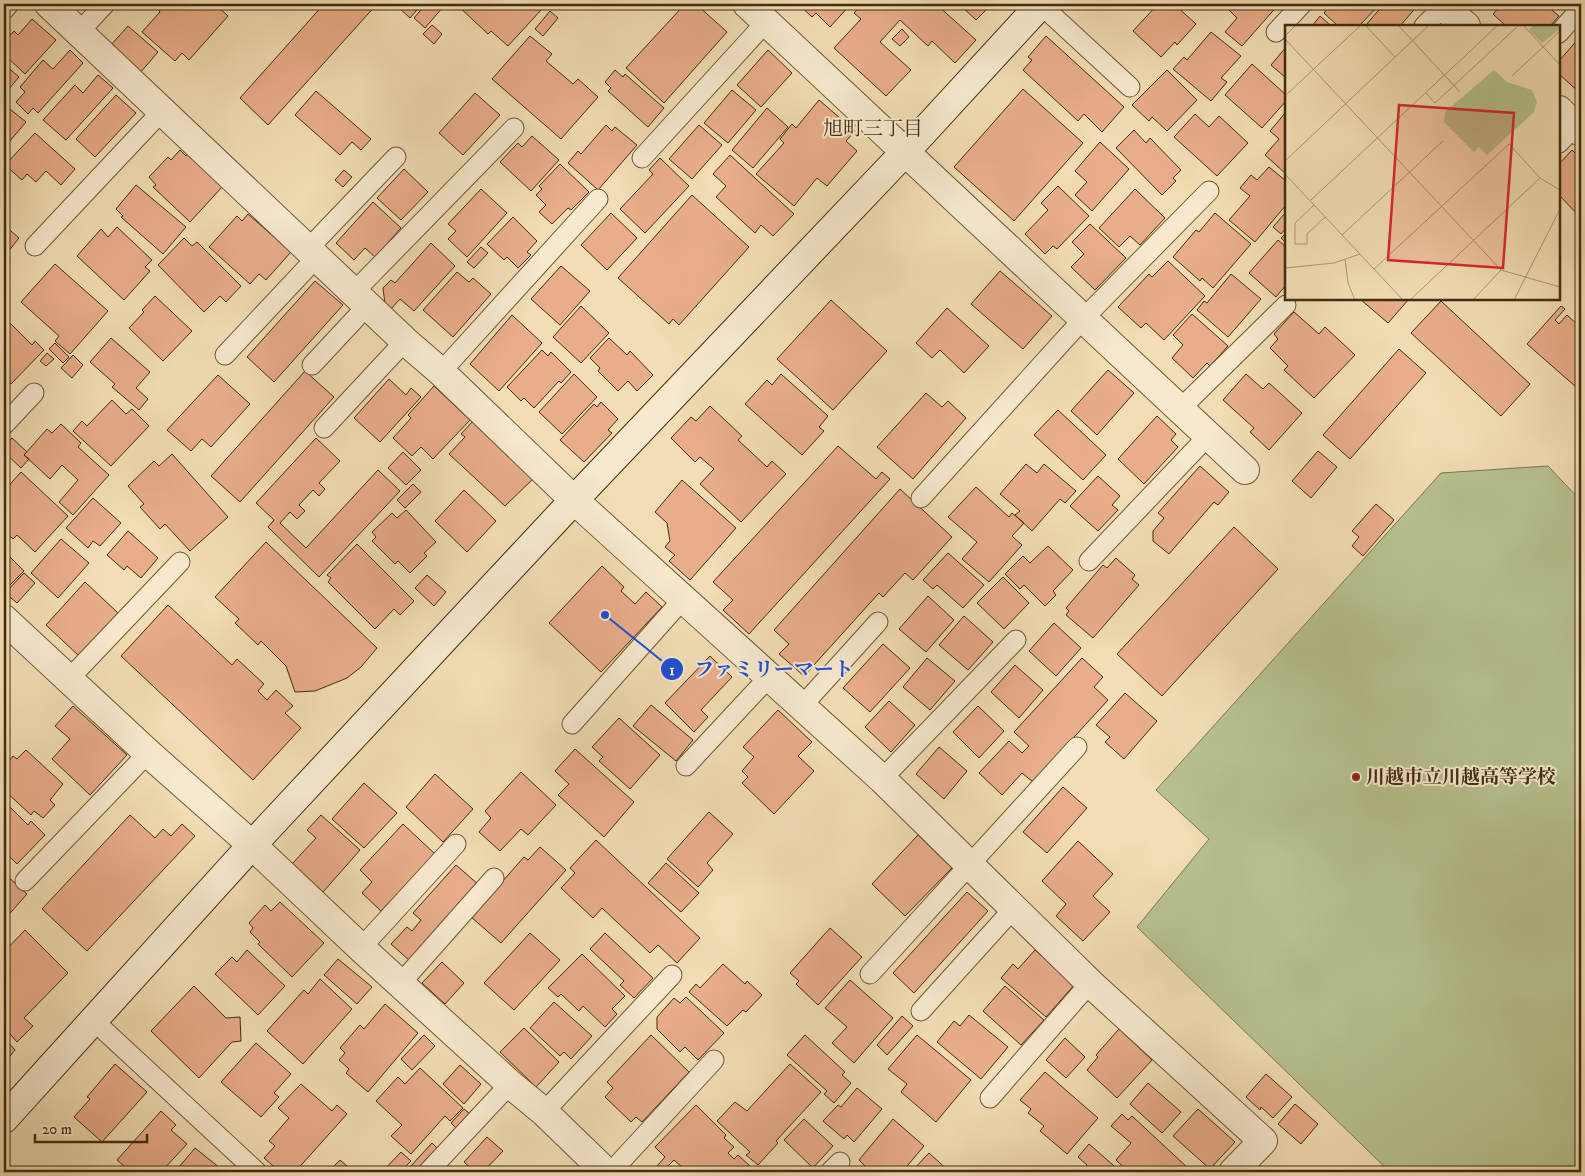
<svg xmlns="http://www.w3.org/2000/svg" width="1585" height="1176" font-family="'IM FELL DW Pica','Noto Serif JP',serif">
<rect width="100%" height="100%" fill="#f2ddb4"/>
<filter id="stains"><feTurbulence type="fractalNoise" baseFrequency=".004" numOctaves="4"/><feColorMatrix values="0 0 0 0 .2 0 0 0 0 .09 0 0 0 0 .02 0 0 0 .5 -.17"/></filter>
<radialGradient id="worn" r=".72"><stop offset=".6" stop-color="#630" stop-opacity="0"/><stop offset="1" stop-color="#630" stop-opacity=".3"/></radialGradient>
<path fill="#b7c290" stroke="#7c7750" d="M1548,466l33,35v671h-191l-253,-245 72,-88 -53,-49 285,-317z"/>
<path fill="#e9ad8a" stroke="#412c10" d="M163,4h55l-2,1 12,11 -39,44 -7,-7 -7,8 -33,-29 18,-20 -2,-3z
M232,4h12l-6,6z
M324,4h53l-109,121 -28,-27z
M399,4h23l-12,14 -13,-12z
M426,4h14l3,3 -18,21 -11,-10z
M456,4h80l6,5 -34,37 -17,-15 -3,3z
M685,4h11l31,28 -63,71 -38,-35z
M798,4h53l-21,23 -14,-14 -4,4z
M863,4h73l40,36 -21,23 -23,-22 -4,5 -28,-26 -20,22 31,28 -25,26 -52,-48 27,-29 -7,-6z
M959,4h33l-16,16z
M1158,4h16l22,20 -19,21 -2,-3 -14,15 -28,-26z
M1230,4h49l-37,42 -17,-14 12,-14 -10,-10z
M1324,4h56l-21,22h-21l-14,-13 3,-4 -5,-3z
M1384,4h35l-19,22h-35z
M1502,4h43l14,12 -9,10h-44l-13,-12z
M550,11l8,7 -15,18 -8,-7z
M1320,16l11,10h-19z
M32,19l24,21 -31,34 -21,-20v-12l10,-11 4,4z
M432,25l10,9 -8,10 -11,-10z
M128,26l30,26 -18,21 -30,-27z
M902,29l7,8 -9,9 -8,-7z
M1211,32l30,24 -20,22 6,4 -16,19 -38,-32 11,-12 3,3z
M530,36l22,18 -6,7 27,23 5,-5 20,18 -37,42 -69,-60z
M1046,36l78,71 -22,25 -18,-18 -6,7 -55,-51 9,-10 -4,-3z
M1579,38l2,2v54l-22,-20v-13z
M1286,47v31l-15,-13z
M70,50l13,13 -45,50 -5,-5 -5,6 -12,-12 9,-10 -5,-5 23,-27 10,9z
M768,50l24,23 -31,34 -24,-22z
M4,64l15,13 -15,18z
M1252,64l34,31v6l-24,27 -37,-33z
M615,70l8,7 2,-3 39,34 -16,19 -40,-36 3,-3 -6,-6z
M1167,70l30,30 -30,31 -15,-14 -3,4 -17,-16z
M98,75l15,13 -47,52 -23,-20 32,-35 8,8z
M1023,89l60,54 -69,78 -60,-54z
M732,90l24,20 -28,33 -24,-20z
M316,91l55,48 -10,11 -9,-8 -12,13 -45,-40z
M475,93l25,22 -37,40 -24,-22z
M116,95l20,18 -41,44 -19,-18z
M819,100l36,31 -9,10 11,10 -30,35 -10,-8 -23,28 -38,-32 28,-31 -4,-4 12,-15 4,4z
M5,105l21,17 -22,26v-41z
M767,108l21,19 -35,41 -21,-18z
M1286,112v62l-21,-19 14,-16 -9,-8z
M1195,114l14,13 10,-11 29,27 -31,33 -43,-39z
M606,125l6,6 3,-4 22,18 -39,45 -30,-27 10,-12 3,3z
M699,125l23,20 -30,34 -23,-20z
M1134,130l12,13 4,-5 31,32 -8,8 3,3 -14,14 -46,-47z
M35,133l40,36 -14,16 -15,-14 -10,11 -9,-8 -5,6 -17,-15z
M532,136l27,24 -28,31 -31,-29 18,-19 4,4z
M1100,142l29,27 -37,42 -17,-16 12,-13 -12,-11z
M180,150l6,6 2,-3 35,33 -33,36 -37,-35 3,-2 -7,-8 19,-20 3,3z
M1572,150l9,9v59l-22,-23v-31z
M730,155l64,59 -21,22 -12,-11 -6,8 -39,-36 10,-11 -13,-12z
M660,158l29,28 -44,47 -25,-24 33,-35 -4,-4z
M560,164l29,28 -18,18 -3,-2 -16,16 -13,-12 7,-7 -10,-10 6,-6 -3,-3z
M1269,167l17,14v24l-31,37 -26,-22 21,-24 -10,-8 11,-13 6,5z
M404,169l24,23 -27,28 -24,-22z
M344,170l8,7 -9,10 -8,-7z
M136,185l50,42 -23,27 -42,-37 2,-1 -7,-7z
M1058,186l31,30 -32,33 -4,-3 -8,8 -20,-20 23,-24 -7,-7z
M481,189l26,24 -40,44 -19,-18 8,-8 -8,-7z
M1135,189l30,29 -25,27 -10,-9 -11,11 -20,-19z
M692,195l57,52 -70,78 -6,-6 -4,5 -51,-46z
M373,202l28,26 -26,29 -10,-9 -11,12 -18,-17z
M1286,212v16l-5,6 -8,-7z
M611,213l26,25 -30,32 -26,-25z
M1215,213l36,31 -38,44 -11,-10 -2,3 -27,-24 23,-27 3,2z
M248,214l43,38 -25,28 -7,-6 -9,10 -41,-37 28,-31 5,5z
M513,217l24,24 -10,11 4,3 -13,13 -11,-11 -3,3 -17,-16z
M4,220l2,2 -2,3 15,13 -15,19z
M1090,224l36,34 -31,32 -24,-23 13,-13 -12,-12z
M117,227l35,33 -7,7 5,4 -26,29 -47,-44 24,-27 7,8z
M1286,233v10l-5,-5z
M184,238l8,8 5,-4 44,44 -15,16 -6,-6 -16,16 -46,-47z
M1278,240l8,7v38l-10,12 -27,-24z
M431,243l24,23 -41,45 -14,-12 -9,10 -6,-5 -2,-16 8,-8 4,3z
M481,247l7,6 -14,15 -7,-6z
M1168,261l37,35 -41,44 -18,-17 -5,5 -23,-21 31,-33 3,3z
M55,264l53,47 -38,43 -15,-13 4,-5 -38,-34z
M561,266l29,25 -30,34 -29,-26z
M1000,271l52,45 -29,33 -52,-45z
M457,272l12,10 4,-4 18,16 -38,43 -30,-27z
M1231,274l30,25 -33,38 -31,-27 7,-9 3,2z
M315,281l28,24 -69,77 -27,-25z
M155,296l37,35 -29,30 -34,-33 15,-16 -2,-2z
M1360,299h49l-21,24z
M831,300l56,51 -54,59 -56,-51z
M1441,301l89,83 -29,32 -90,-83z
M581,306l28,27 -28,30 -28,-26z
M1561,306l4,3 -10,11 4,4 8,-9 14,13v53l-5,6 -49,-43z
M947,308l42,38 -25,27 -24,-23 -8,8 -16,-15z
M1294,312l25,22 6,-7 30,28 -41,43 -30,-28 4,-4 -18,-18 8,-9 -4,-5z
M1192,314l36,32 -18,20 -3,-3 -14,15 -21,-20 11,-13 -10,-10z
M512,315l30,28 -43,48 -29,-27z
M4,317l28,28 3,-4 9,9 -33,34 -7,-8z
M111,338l39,34 -14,16 12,11 -9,11 -27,-23 3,-3 -25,-22z
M609,338l18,17 3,-4 23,24 -16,16 -9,-10 -10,10 -20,-20 2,-3 -10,-10z
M55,343l14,14 -6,6 -14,-14z
M1399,349l27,24 -76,86 -27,-24z
M542,350l6,6 3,-4 20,20 -10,11 -2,-2 -25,27 -10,-10 -3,3 -14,-14z
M47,353l7,6 -8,7 -6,-5z
M73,355l10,10 -11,13 -11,-10z
M1108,370l26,23 -37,42 -26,-24z
M305,371l29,26 -94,105 -29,-26z
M574,374l23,23 -35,37 -23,-22z
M781,374l47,42 -9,11 5,4 -22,24 -57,-51 22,-24 5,5z
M1246,374l17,15 6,-6 33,30 -33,37 -19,-18 4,-4 -31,-28z
M218,375l32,29 -39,43 -9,-8 -11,12 -24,-21z
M389,379l17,16 5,-7 10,9 -41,45 -26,-24z
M434,386l36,34 -37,39 -12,-12 -9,9 -19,-18 18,-20 -3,-3z
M926,393l16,14 6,-6 18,17 -53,61 -36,-32z
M112,400l14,14 6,-5 17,17 -38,40 -38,-35 9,-10 5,5z
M601,402l17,17 -10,11 4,3 -28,29 -24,-22 34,-36 3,3z
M710,406l32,30 -4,4 29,27 5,-6 14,13 -45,48 -41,-38 14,-15 -14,-12 -5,5 -24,-24 20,-21 5,4z
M1058,410l48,45 -23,25 -49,-45z
M1157,416l19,18 -5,6 7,7 -34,37 -26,-25z
M473,421l61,57 -29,28 -56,-52 16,-17 -4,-3z
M61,424l20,19 -3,4 31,28 -36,40 -14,-13 19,-22 -16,-15 -12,14 -26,-24 23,-26 5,4z
M12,438l15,14 -3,3 5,4 -8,9 -17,-16v-5z
M316,438l24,23 -21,22 6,6 -6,7 -6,-6 -14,15 6,6 -8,8 -7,-7 -10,11 26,25 72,-78 22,21 -81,86 -51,-50 6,-7 -18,-17z
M838,446l38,33 6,-7 8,7 -141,155 -26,-24 10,-10 -20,-18z
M1318,451l19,16 -26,31 -19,-17z
M403,452l18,18 -15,15 -18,-17z
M172,454l56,63 -38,34 -25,-27 -5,5 -20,-22 4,-3 -16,-18 26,-25 5,5z
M1026,464l11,9 7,-9 32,27 -11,12 -5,-4 -28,32 -17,-16 5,-4 -20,-17z
M1200,466l29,26 -11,13 -4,-3 -45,52 -16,-13v-10l11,-13 -6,-5z
M21,472l47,44 -33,36 -18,-17 -4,4 -9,-8v-40z
M1098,476l22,20 -8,9 6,5 -20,21 -28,-25z
M682,480l54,48 -46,52 -21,-19 6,-6 -10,-8 5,-6 -3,-18 -12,-11z
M413,484l8,8 -16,16 -8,-8z
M976,487l33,30 3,-4 12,10 -12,13 10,9 -33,37 -27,-23 15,-17 -29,-25z
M900,489l52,48 -39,43 -8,-7 -22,24 -4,-4 -75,83 -25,-22 10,-10 -15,-14z
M464,490l32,31 -29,31 -32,-31z
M93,498l28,25 -21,23 -7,-5 -5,7 -22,-20z
M1376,504l18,16 -31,36 -11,-10 7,-9 -7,-6z
M406,510l30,32 -12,11 3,3 -17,17 -12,-12 -3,3 -23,-23 4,-4 -4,-5 20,-19 5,5z
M1234,527l44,42 -116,127 -45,-42z
M128,531l30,27 -17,20 -14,-12 -3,4 -17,-15z
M61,539l28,24 -31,35 -27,-25z
M266,542l111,106 -16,19 -14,11 -32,13 -20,1 -9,-26 -25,-25 -3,4 -23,-22 4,-4 -24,-22z
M357,544l57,57 -14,14 -6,-6 -19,20 -47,-47 3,-4 -4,-3z
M1048,546l25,24 -20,21 3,4 -11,11 -21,-21 -4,4 -15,-15 18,-18 7,7z
M948,553l36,32 -21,23 -26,-23 -4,4 -10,-9z
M10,557l14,14 -20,20v-27z
M1116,558l19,17 -3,4 7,6 -46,53 -27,-23 3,-4 -3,-3 37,-43 4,3z
M602,566l22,21 -3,4 14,13 11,-12 16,15 -61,65 -52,-49z
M24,573l11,10 -18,20 -12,-10z
M427,575l19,17 -12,14 -19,-18z
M1003,577l26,26 -25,26 -27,-26z
M85,582l33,31 -39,43 -33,-31z
M928,596l26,24 -28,32 -27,-23z
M168,605l64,60 5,-6 27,25 -6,7 9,9 9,-10 17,16 -8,7 16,15 -48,52 -132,-124z
M964,616l29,26 -25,28 -29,-25z
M1054,623l27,25 -25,28 -27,-25z
M883,644l27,24 -40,44 -27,-24z
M710,656l22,21 -31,33 7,7 -14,15 -29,-29z
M927,658l28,23 -25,29 -27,-23z
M1082,658l21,19 -9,10 14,13 -75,82 -11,-9 -20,22 -23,-22 30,-32 13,12 7,-7 -15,-14z
M1015,665l28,25 -24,28 -28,-26z
M1125,693l32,28 -33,38 -19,-17 5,-5 -14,-12z
M889,701l26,24 -24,27 -26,-25z
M651,705l42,35 -17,21 -43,-35z
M73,706l54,49 -37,40 -38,-36 18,-20 -15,-13z
M978,706l26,25 -25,27 -26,-26z
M778,710l34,32 -14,14 16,15 -40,43 -32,-31 6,-6 -6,-6 12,-14 -11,-10z
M619,718l41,37 -30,34 -31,-28 4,-4 -11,-10z
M939,747l28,24 -23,28 -28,-25z
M575,749l59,53 -30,35 -46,-42 11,-11 -14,-13z
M26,750l37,34 -13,16 5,5 -12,13 -9,-7 -3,4 -27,-25v-23l9,-11 4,3z
M521,772l35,33 -28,30 -7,-6 -21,22 -21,-19 12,-14 -6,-7z
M435,774l38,35 -30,33 -37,-35z
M364,783l33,30 -33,35 -32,-29z
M1063,787l24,21 -40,45 -24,-21z
M4,801l24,24 3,-4 14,14 -28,29 -13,-13z
M709,812l24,22 -26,29 6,7 -15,17 -31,-28z
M130,815l25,23 8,-9 8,7 11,-12 13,12 -108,115 -45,-42z
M321,815l39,35 -37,42 -31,-28 24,-26 -9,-8z
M403,824l32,30 -54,57 -19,-18 10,-11 -12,-12z
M918,835l34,33 -47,48 -33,-32z
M596,840l104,98 -23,25 -19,-18 -8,8 -48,-45 -9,10 -32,-30 14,-15 -5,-5z
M1078,841l35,33 -20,22 17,16 -27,29 -27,-25 10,-12 -24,-23z
M540,847l26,23 -65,73 -30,-26 53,-60 4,3z
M666,863l33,30 -18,19 -33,-29z
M456,865l23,20 -69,76 -19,-17 16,-17 5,4 9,-11 -8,-7z
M4,873l23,21 -23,26z
M967,892l21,19 -74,82 -21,-20z
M280,902l44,41 -32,34 -34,-33 2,-2 -10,-10 3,-4 -4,-5 16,-18 6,6z
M830,928l32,29 -44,48 -22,-21 3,-3 -9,-8z
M25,930l43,43 -44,45 9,8 -16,16 -7,-8 -5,5 10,11 -8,10 -3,-3v-105z
M530,933l30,27 -46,50 -30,-27z
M605,933l48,45 -19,20 -14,-13 4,-4 -34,-32z
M247,950l38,36 -27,29 -43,-41 17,-17 5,5z
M1035,950l40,34 -29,33 -45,-39 12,-14 5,5z
M582,954l43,42 -13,13 5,5 -12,13 -22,-21 -4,5 -18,-17 -3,3 -10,-9z
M338,959l34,28 -15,17 -33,-29z
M442,962l22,21 -19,21 -23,-21z
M723,964l22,20 2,-3 15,14 -16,17 -3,-2 -16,16 -38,-34 7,-8 4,4z
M320,979l32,30 -49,55 -36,-33 37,-41 4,4z
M850,980l43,38 -39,45 -22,-20 15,-16 -22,-19z
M194,986l32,32 14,-1 1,24 -9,1 -33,36 -48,-47z
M1005,986l39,34 -23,25 -38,-34z
M686,997l38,36 -26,27 -13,-13 -5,5 -23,-23v-12l17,-19 6,5z
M554,1002l38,34 -21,23 -7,-7 -4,4 -30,-28z
M385,1004l33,29 -50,59 -22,-19 3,-4 -10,-9 6,-7 -5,-5 20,-23 4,4z
M969,1015l39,32 -27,32 -44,-37 17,-21 6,5z
M902,1016l11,10 -26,29 -10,-10z
M524,1028l35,34 -23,25 -36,-35z
M1119,1029l33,31 -35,38 -30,-28 11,-13 -2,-2z
M424,1035l11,11 -23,24 -11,-11z
M651,1035l38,37 -47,50 -6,-5 -5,5 -26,-25 8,-9 -6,-6z
M805,1035l40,37 -3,3 9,8 -17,20 -10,-9 3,-3 -40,-36z
M917,1035l54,45 -35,42 -35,-30 6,-8 -19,-15z
M1065,1038l20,19 -19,21 -20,-18z
M256,1043l35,31 -17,19 5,4 -18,20 -40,-35z
M115,1064l32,28 -45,50 -28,-25 16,-18 -3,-2z
M790,1064l31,28 -45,49 2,2 -20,22 -12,-10 4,-3 -33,-31 18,-19 12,9z
M460,1065l21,19 -17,20 -21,-20z
M420,1068l43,40 -13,13 -5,-5 -34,38 -20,-18 11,-11 -26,-24 22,-24 7,7z
M1045,1072l53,46 -31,36 -27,-23 4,-5 -16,-13 3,-4 -11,-9z
M1266,1074l26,23 -19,21 -12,-11 -1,3 -14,-13z
M1148,1083l33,29 -19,21 -32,-29z
M301,1084l31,27 5,-6 10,9 -52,58h-15l-16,-14 11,-12 -6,-5 20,-23 -11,-10z
M857,1088l25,21 -28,33 -7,-7 -3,4 -21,-18 15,-16 3,2z
M1295,1104l23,20 -17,20 -23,-20z
M696,1105l30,30 -2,3 10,9 -6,6 6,6 4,-4 14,13 -4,4h-69l4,-4 -9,-8 -12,12 -5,-6 8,-9 -10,-10z
M464,1109l6,5 -14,14 -5,-5z
M1198,1109l37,33 -25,27 -37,-33z
M161,1111l15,14 -5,5 16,14 -26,28h-41l5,-5 -8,-7z
M1122,1114l6,6 4,-4 57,53 -3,3h-57l-13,-12 15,-17 -20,-17z
M804,1119l29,27 -20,22 -29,-28z
M893,1119l31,27 -22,26h-38l3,-4 -8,-8z
M487,1137l16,14 -20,21h-8l-11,-10z
M432,1143l5,5 -22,24h-2l-4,-4z
M1089,1144l32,28h-40l6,-7 -9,-8z
M195,1148l30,24h-44l1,-2 -3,-3z
M401,1152l10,9 -11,11h-15l-2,-1z
M929,1153l21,19h-39z
M340,1160l14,12h-26z"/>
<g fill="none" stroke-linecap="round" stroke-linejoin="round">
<defs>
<path id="lane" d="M1040,4l90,83
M4,10l5,-6
M1424,26l19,-19
M79,32l26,-28
M1276,32l26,-28
M1559,33l22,-25
M1559,143l16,-17
M642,158l124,-136
M35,246l127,-135
M308,249l88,-92
M354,292l160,-164
M225,355l92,-98
M312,365l56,-60
M441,372l157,-173
M1180,409l106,-104
M4,425l30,-32
M324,428l81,-87
M921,498l162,-179 126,-128
M1089,561l119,-125
M69,679l111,-117
M802,706l76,-84
M572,724l111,-125
M686,766l83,-89
M882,779l134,-139
M25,881l123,-128
M361,948l95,-104
M870,974l207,-227
M400,984l94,-106
M921,1011l93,-103
M93,1020l164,152
M990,1098l100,-115
M544,1112l128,-137
M428,1172l82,-88
M611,1172l103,-112
M830,1172l10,-10"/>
<path id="street" d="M49,4l356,337 36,31 133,128 308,279 208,204 173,158 -30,31
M747,4l498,466
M1440,4l26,22
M1559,110l22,22
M4,619l144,134 104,92 109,103 149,136 34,28 62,60"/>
<path id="secondary" d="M4,1119l248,-274 322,-345 331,-348 136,-148"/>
</defs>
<use href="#lane" stroke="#6d5839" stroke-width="21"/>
<use href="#street" stroke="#6d5839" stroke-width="30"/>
<use href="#secondary" stroke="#412c10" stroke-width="30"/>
<use href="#lane" stroke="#f7e9ce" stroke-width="19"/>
<use href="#street" stroke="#f7e9ce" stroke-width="28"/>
<use href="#secondary" stroke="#f7e9ce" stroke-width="28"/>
</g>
<circle fill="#8f2418" stroke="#f7e9ce" stroke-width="2" cx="1356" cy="777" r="5"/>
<g text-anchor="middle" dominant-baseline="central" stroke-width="4" stroke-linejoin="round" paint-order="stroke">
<g font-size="19" font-weight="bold" fill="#412c10" stroke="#f7e9ce" text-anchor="start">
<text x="1366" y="777">川越市立川越高等学校</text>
</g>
<g font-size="20" fill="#412c10" stroke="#f7e9ce">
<text x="873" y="129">旭町三丁目</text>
</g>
</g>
<g transform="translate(1285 25)">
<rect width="275" height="275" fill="#f2ddb4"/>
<path d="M248,0h27v4l-18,14 -13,-13zM209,45l13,12 25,8 5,12 -3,10 -47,43 -8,-8 -5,5 -30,-30 1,-10z" fill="#b7c290"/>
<path fill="none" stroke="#ab9672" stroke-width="1" d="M80,0l30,32M113,0l62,67M238,0l37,40M0,11l11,-11M0,14l216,231 59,17M227,51l48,-45M141,68l9,10 84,-78M0,71l76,-71M0,136l144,-136M0,149l118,126M26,175l187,-175M29,180l-19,18v21h12v-10l18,-17M57,210l101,-94M60,234l3,24 7,17M0,243l49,-5 26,-9M89,244l135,-125 31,34 20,12M125,275l130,-122M188,275l28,-30M229,275l46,-91"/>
<path fill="#d62828" fill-opacity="0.15" stroke="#d62828" stroke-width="2.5" d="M114,80l115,8 -11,155 -115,-8z"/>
<rect width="275" height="275" fill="none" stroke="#412c10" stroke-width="2.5"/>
</g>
<path fill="none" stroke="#1d4ed8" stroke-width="2" d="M605 615L672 669"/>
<g fill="#1d4ed8" stroke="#f7e9ce" stroke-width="2">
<circle cx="605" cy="615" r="5"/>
<circle cx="672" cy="669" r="12"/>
</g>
<g font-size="15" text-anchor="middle" font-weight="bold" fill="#fff">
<text x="672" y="675">1</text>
</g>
<g font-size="20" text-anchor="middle" font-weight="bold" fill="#1d4ed8" stroke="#f7e9ce" stroke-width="4" stroke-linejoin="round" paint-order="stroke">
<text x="774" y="676">ファミリーマート</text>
</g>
<rect width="1585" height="1176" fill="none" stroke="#f2ddb4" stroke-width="20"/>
<rect x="5" y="5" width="1575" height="1166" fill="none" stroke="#412c10" stroke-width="2.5"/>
<rect x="10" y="10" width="1565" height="1156" fill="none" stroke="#412c10"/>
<path d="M35 1134v8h112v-8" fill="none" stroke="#412c10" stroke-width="2.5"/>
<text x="42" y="1134" font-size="15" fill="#412c10" stroke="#f7e9ce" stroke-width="4" paint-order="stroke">20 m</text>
<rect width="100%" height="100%" filter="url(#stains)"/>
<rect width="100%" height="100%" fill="url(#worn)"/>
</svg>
